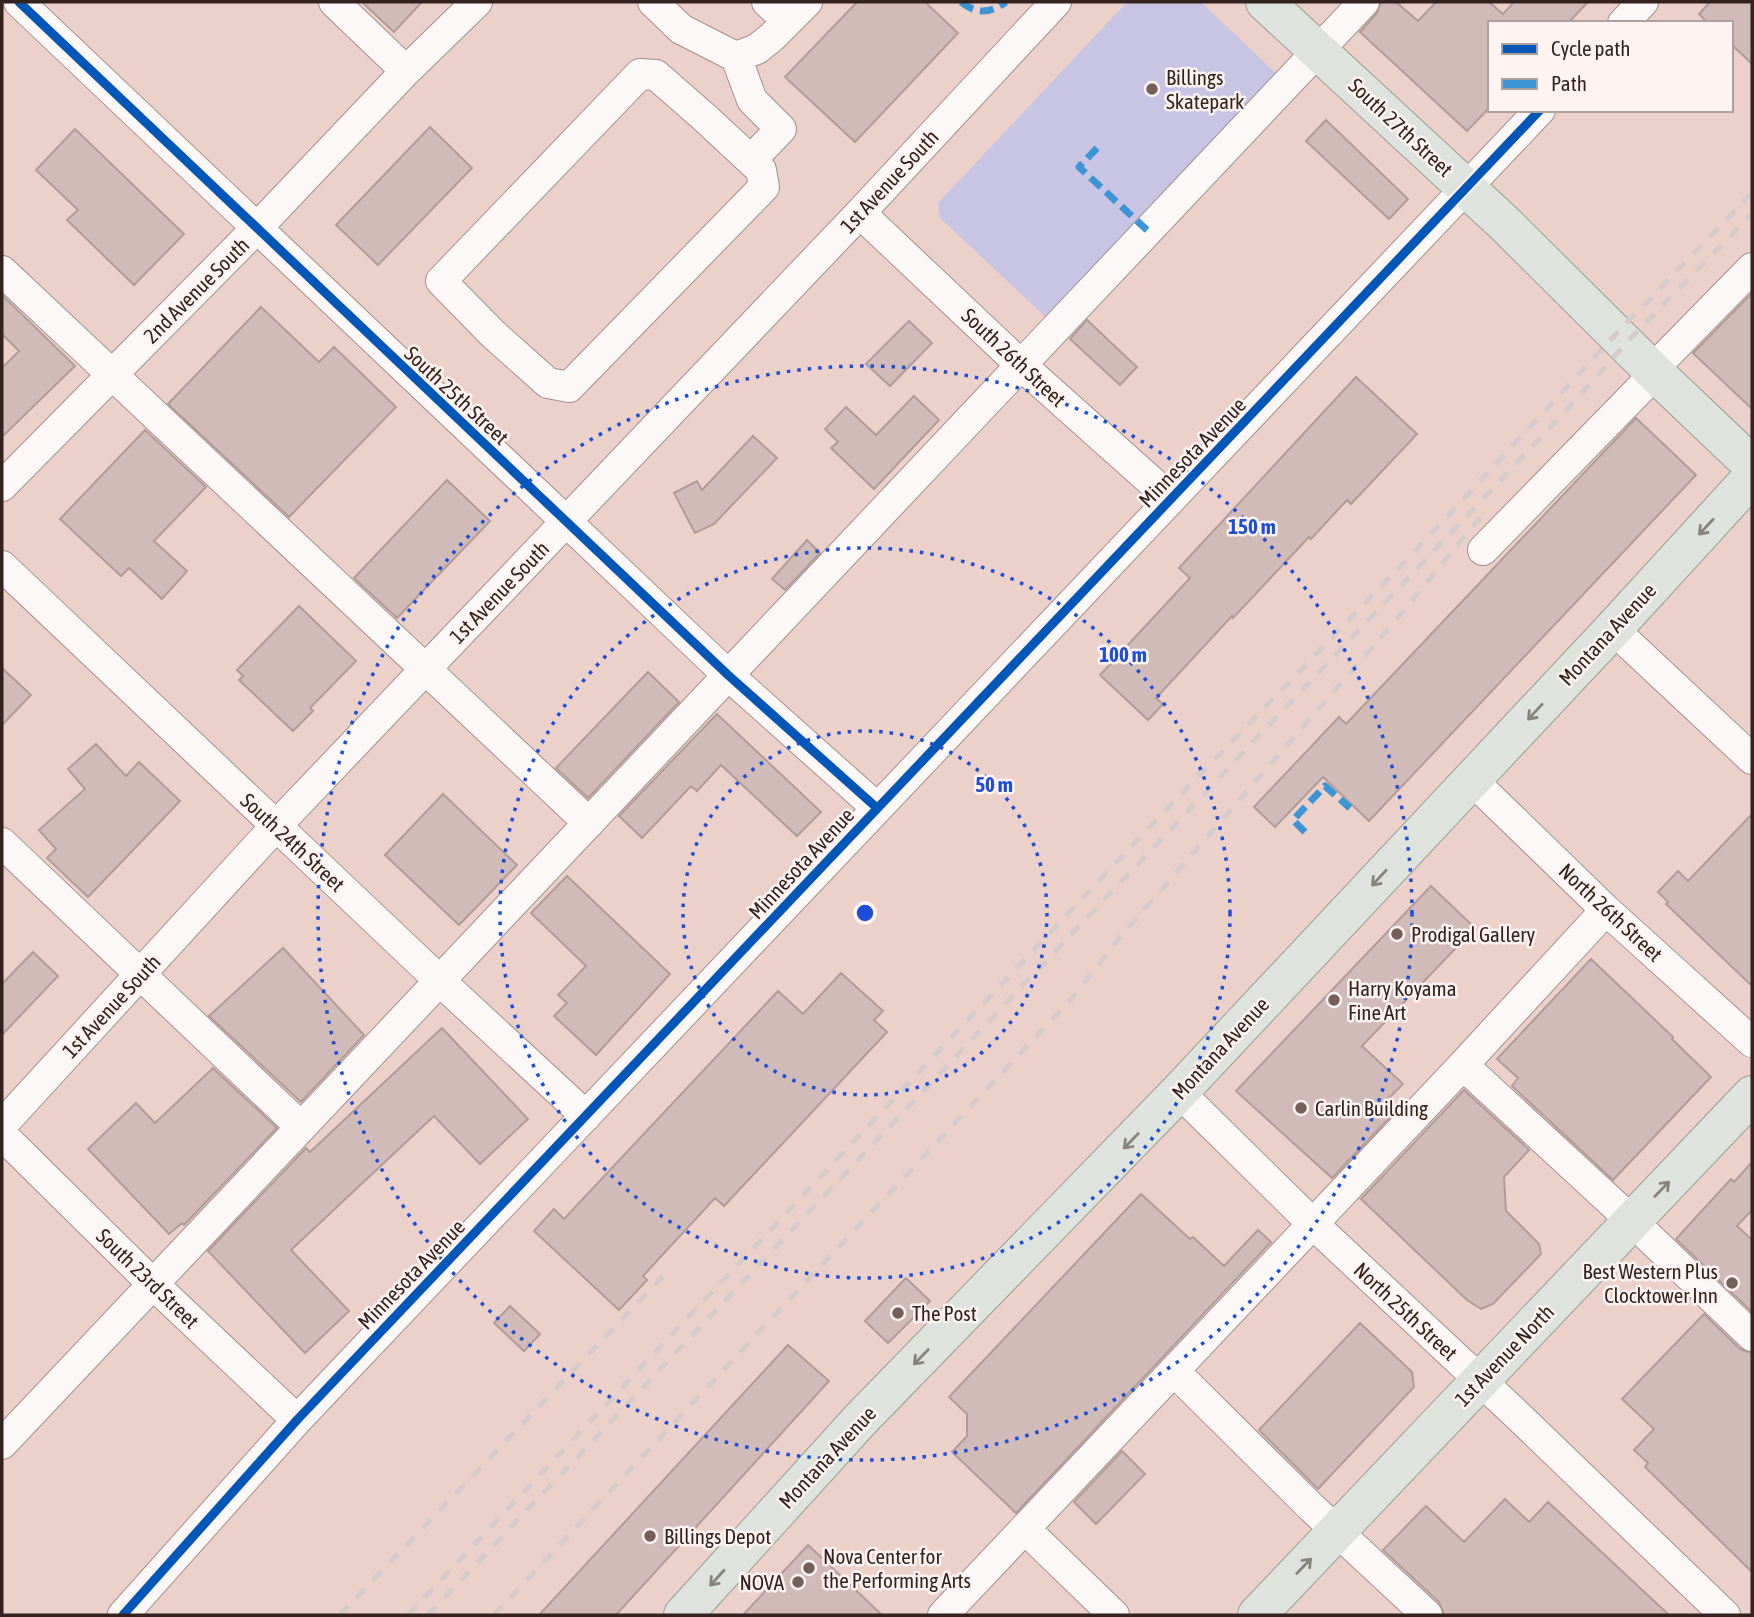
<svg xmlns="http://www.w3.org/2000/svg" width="1754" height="1617" font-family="'Asap Condensed',sans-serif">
<rect width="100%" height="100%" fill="#ecd1cb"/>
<path fill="#c8c4e4" d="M1127,2h74l82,78 -230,244 -113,-106 -2,-15z"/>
<path fill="#d0bbb9" stroke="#b19c9a" stroke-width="2" d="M362,2h60l-28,30z
M857,2h68l33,31 -103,109 -70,-65z
M1381,2h15l22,19 18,-19h53l14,12 11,-12h74l-20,21h-78v84l-23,24 -107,-99 17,-19z
M1710,2h42v62l-21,-20v-21h-23l-9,-9z
M1326,120l82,79 -19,20 -83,-78z
M430,127l42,41 -94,97 -42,-40z
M75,129l109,105 -50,51 -67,-65 11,-10 -42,-40z
M1752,293v116l-59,-56z
M2,295l73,71 -73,71v-69l17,-17 -17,-17z
M261,307l58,55 15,-15 62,60 -107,110 -121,-113z
M1087,320l50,47 -17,18 -50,-46z
M909,321l23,22 -42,43 -24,-22z
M1356,377l61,57 -66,70 -4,-4 -36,39 -2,-2 -76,81 -1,-2 -76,82 7,6 -15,16 -48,-45 90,-97 -11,-10z
M914,396l25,24 -65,69 -43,-41 7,-6 -13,-13 21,-22 30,28z
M1636,418l60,57 -327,346 -46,-44 -48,50 -21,-20 85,-90 7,7z
M145,430l61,57 -52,54 33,30 -25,28 -33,-31 -8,8 -61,-57z
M753,436l24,22 -63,66 -19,9 -21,-40 23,-12 5,9z
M447,480l43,41 -93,97 -43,-40z
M807,540l13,13 -35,37 -13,-11z
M299,606l57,55 -46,47 3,3 -20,20 -54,-51 4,-4 -6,-6z
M2,668l29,27 -29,30z
M648,672l31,30 -91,96 -32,-30z
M717,714l104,98 -24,24 -76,-71 -24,26 -6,-5 -49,52 -23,-22z
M96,744l30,32 13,-14 41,39 -92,96 -41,-39 9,-9 -17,-19 46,-41 -17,-20z
M443,794l74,71 -58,60 -74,-70z
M1752,814v172l-86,-82 2,-2 -10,-10 20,-21 10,10z
M567,876l103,98 -74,81 -42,-39 13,-13 -9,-8 28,-29 -55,-53z
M1431,886l44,42 -113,118 41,38 -19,19 10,10 -62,65 -96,-87z
M283,948l81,87 -63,67 -92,-86z
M33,952l25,24 -56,59v-51z
M1591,959l82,78 -1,2 39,38 -98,103 -101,-94 6,-8 -21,-19z
M841,973l42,38 -9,9 13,12 -163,174 -9,-8 -72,78 4,4 -28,30 -85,-79 20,-22 10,10 214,-228 25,23z
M442,1028l86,91 -48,45 -46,-48 -143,134 58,61 -44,42 -97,-102 98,-103 4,4z
M213,1068l64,60 -93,97 -2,-2 -13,11 -81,-85 48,-46 19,20z
M1464,1090l65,60 -25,27 2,34 33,33 2,10 -48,50 -12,5 -14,-9 -106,-101z
M1752,1162v48l-15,16 15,14v72l-76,-73 55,-60 3,3z
M1141,1194l49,45 3,-2 31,29 34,-36 13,12 -255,271 -64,-61 15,-16v-22l-18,-17z
M906,1278l24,23 -42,42 -23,-22z
M510,1306l30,28 -16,17 -30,-28z
M1704,1314l36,35 12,4v219l-107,-105 3,-4 -14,-13 20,-21 -32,-30z
M1360,1323l52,49 2,15 -96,102 -59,-59z
M788,1345l41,36 -213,234h-77z
M1122,1451l23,23 -49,50 -22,-22z
M1505,1499l24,23 19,-20 121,113h-225l-5,-13 -56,-52 43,-44 38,36z
M808,1545l74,70h-139z"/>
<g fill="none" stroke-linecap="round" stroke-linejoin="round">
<defs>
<path id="minor" d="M19,2l709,673 149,133
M334,2l72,69
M653,2l28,27 55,28
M767,2l20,18
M1623,23l20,-21
M736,57l16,43 29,29 -30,31
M736,57l21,-8 15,-12 35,-35
M640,74l16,1 48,42 57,53 3,17 -195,200 -21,-4 -55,-49 -52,-53z
M860,213l161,152 150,134
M2,271l587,552
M1652,370l100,-102
M2,486l254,-257 150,-158 71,-69
M1483,550l161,-165 13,-11
M2,566l438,415 146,135
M1613,629l139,130
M1472,780l134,130 146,132
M2,843l299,284
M1463,1065l169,156 120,115
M1179,1092l134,132 201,188 211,203
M2,1125l274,-299 584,-613 196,-211
M2,1135l151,149 144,136
M1174,1371l137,136 116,108
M2,1444l1362,-1442
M1025,1529l89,86
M123,1615l174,-195 1243,-1310
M943,1615l520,-550 143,-155"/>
<path id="major" d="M1265,2l239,221 148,147 100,95
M683,1615l177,-195 319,-328 434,-463 139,-152
M1257,1615l495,-520"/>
</defs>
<use href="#minor" stroke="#a3908b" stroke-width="32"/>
<use href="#major" stroke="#989e90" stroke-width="40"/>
<use href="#minor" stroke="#fcf8f7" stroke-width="30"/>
<use href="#major" stroke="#dee4dd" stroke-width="38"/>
<path stroke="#d4ccca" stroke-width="5" stroke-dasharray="12 12" stroke-linecap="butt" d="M340,1615l328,-344
M408,1615l733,-779 278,-289 198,-214 135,-140
M428,1615l1137,-1203 61,-69 126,-129
M494,1615l579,-618 42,-54 281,-323 91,-111"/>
<path stroke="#3d95d5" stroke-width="7" stroke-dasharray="14 7" stroke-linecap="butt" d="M961,2c15,12 29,12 45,0
M1097,148l-18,19 69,64
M1305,832l-12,-12 32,-34 25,22"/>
<defs>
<path id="cycleway" d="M19,2l709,673 149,133
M123,1615l174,-195 1243,-1310"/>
</defs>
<use href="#cycleway" stroke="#fff4f2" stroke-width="13"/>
<use href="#cycleway" stroke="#0057b8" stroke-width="9"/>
</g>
<defs><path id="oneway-shaft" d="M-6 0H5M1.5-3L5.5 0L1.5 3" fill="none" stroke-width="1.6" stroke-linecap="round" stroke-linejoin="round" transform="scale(1.75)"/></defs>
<g stroke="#89837e">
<use href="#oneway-shaft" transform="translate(1706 527) rotate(133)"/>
<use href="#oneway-shaft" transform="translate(1535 712) rotate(133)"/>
<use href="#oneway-shaft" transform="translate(1379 878) rotate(133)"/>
<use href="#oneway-shaft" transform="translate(1131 1141) rotate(134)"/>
<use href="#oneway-shaft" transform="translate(1662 1189) rotate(-46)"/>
<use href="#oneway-shaft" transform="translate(921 1357) rotate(134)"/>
<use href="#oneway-shaft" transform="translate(1304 1566) rotate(-46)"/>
<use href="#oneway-shaft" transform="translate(717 1578) rotate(132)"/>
</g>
<g fill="none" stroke="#1d4ed8" stroke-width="3.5" stroke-dasharray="3.5 7">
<circle cx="865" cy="913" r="182"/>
<circle cx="865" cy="913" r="365"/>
<circle cx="865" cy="913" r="547"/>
</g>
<g fill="#745f5b" stroke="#fff4f2" stroke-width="2.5">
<circle cx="1152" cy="89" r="7"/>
<circle cx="1397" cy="934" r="7"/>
<circle cx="1334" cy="1000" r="7"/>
<circle cx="1301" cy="1108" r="7"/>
<circle cx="1732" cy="1283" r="7"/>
<circle cx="898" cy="1313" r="7"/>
<circle cx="650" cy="1536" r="7"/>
<circle cx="809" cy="1568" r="7"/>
<circle cx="798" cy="1582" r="7"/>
</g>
<g text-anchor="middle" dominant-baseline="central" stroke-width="5" stroke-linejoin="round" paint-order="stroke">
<g font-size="21" fill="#34221e" stroke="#fff4f2" text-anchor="start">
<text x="1166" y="77">Billings<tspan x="1166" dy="24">Skatepark</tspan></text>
<text x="1411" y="934">Prodigal Gallery</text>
<text x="1348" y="988">Harry Koyama<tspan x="1348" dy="24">Fine Art</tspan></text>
<text x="1315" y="1108">Carlin Building</text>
<text x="1718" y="1271" text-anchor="end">Best Western Plus<tspan x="1718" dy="24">Clocktower Inn</tspan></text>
<text x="912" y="1313">The Post</text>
<text x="664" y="1536">Billings Depot</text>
<text x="823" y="1556">Nova Center for<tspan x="823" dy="24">the Performing Arts</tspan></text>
<text x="784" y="1582" text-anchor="end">NOVA</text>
</g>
<g font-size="21" fill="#34221e" stroke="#fff4f2">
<text transform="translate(1401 127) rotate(43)">South 27th Street</text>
<text transform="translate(889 181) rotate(-47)">1st Avenue South</text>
<text transform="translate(196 290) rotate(-45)">2nd Avenue South</text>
<text transform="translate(1014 357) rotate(43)">South 26th Street</text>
<text transform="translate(457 395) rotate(43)">South 25th Street</text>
<text transform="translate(1192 452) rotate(-46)">Minnesota Avenue</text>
<text transform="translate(499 592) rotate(-46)">1st Avenue South</text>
<text transform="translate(1607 634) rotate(-47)">Montana Avenue</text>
<text transform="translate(293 842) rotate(43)">South 24th Street</text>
<text transform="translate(801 863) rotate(-47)">Minnesota Avenue</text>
<text transform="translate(1611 912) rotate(43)">North 26th Street</text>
<text transform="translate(111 1006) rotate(-47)">1st Avenue South</text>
<text transform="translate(1220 1048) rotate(-47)">Montana Avenue</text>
<text transform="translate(411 1274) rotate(-46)">Minnesota Avenue</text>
<text transform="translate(148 1278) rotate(44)">South 23rd Street</text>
<text transform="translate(1406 1311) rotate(43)">North 25th Street</text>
<text transform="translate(1504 1355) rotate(-46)">1st Avenue North</text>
<text transform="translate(827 1457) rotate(-47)">Montana Avenue</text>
</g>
</g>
<circle cx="865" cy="913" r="10" fill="#1d4ed8" stroke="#fff4f2" stroke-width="3.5"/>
<g font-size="21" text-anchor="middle" font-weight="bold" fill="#1d4ed8" stroke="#fff4f2" stroke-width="5" stroke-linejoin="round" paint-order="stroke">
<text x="1252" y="534">150 m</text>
<text x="1123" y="662">100 m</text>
<text x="994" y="792">50 m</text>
</g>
<rect width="1754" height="1617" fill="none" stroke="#34221e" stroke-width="7"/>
<rect x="1488" y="21" width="245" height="91" fill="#fff4f2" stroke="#aea09d" stroke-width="2"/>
<rect x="1502" y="44" width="35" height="10" fill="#0057b8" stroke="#aea09d" stroke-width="2"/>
<text x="1551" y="56" font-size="21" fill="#34221e">Cycle path</text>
<rect x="1502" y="79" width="35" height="10" fill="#3d95d5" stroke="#aea09d" stroke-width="2"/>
<text x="1551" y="91" font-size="21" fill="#34221e">Path</text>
</svg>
